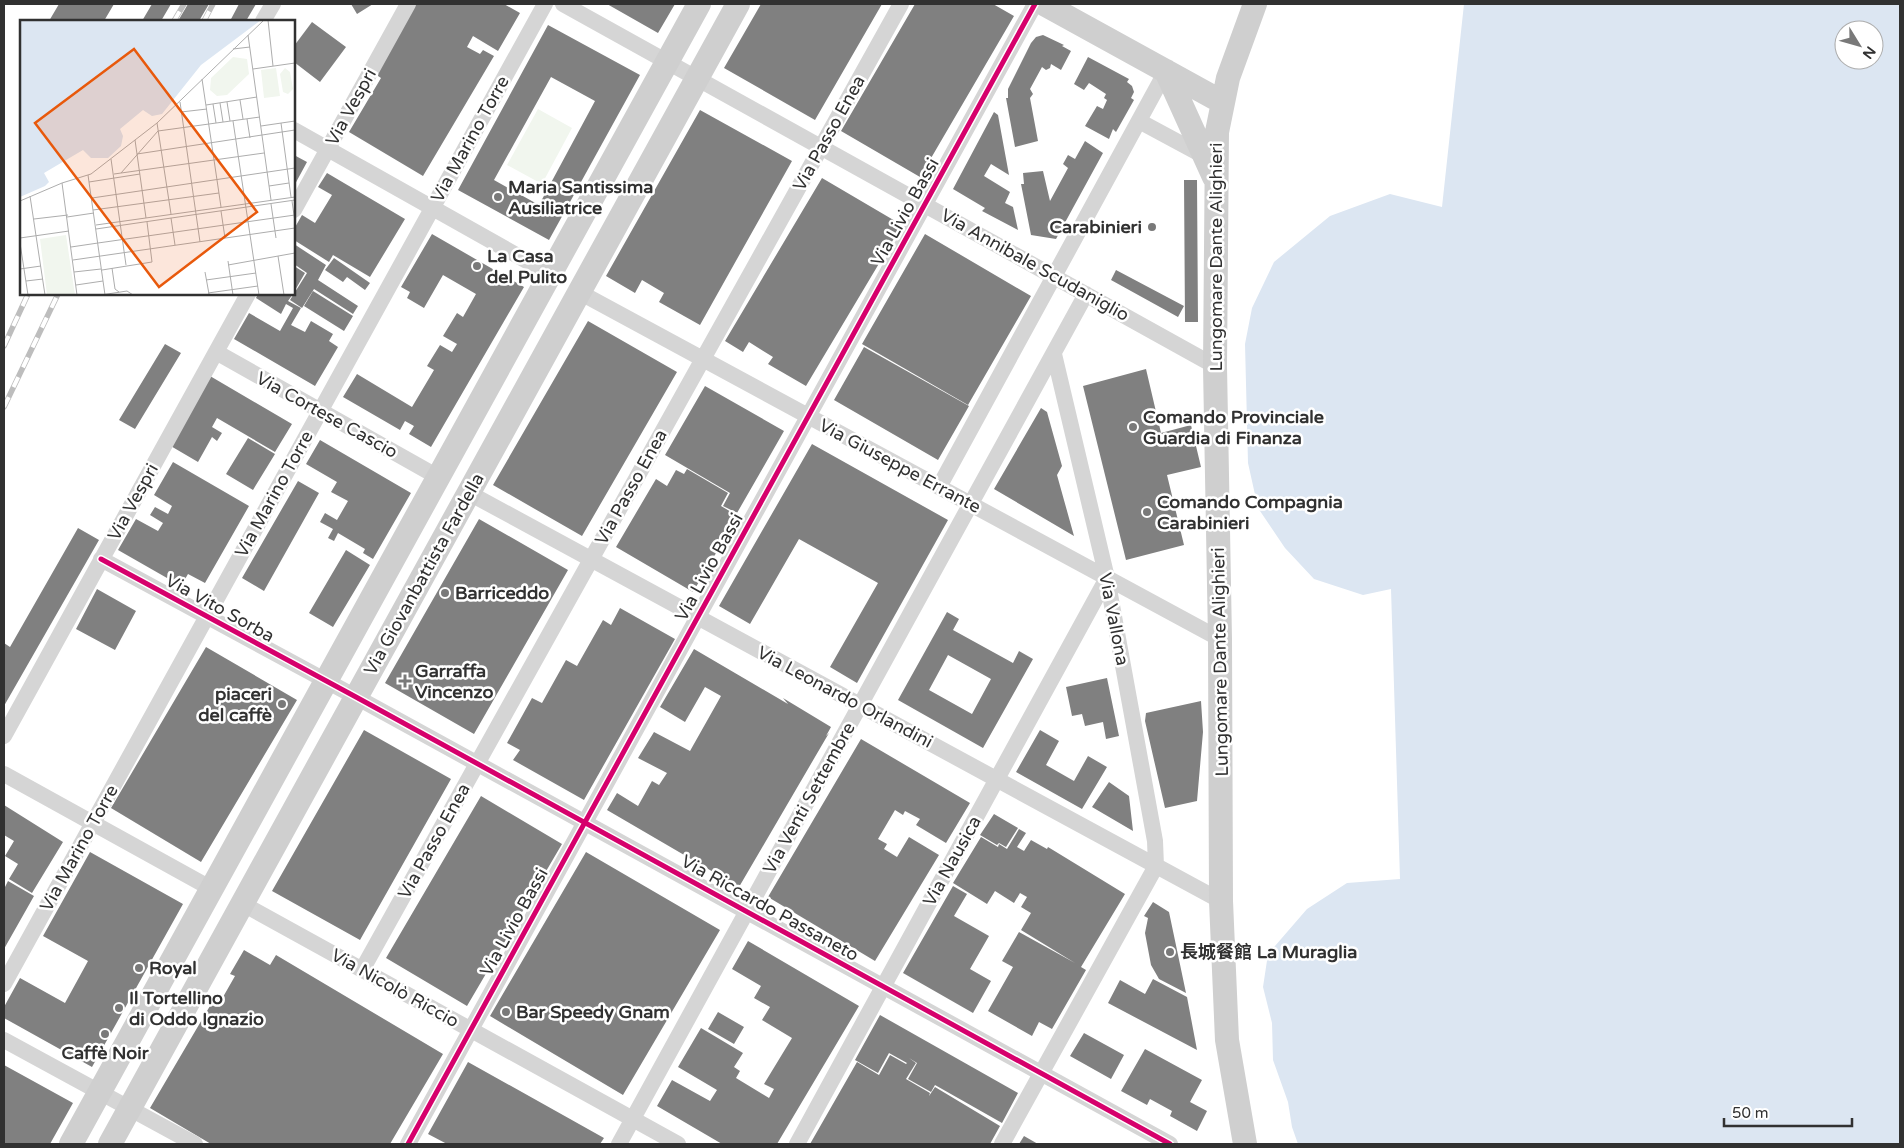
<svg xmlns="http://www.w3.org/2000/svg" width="1904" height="1148" font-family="'Varela Round','Noto Sans SC',sans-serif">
<rect width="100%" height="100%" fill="#fff"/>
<path fill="#f1f6ee" d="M538,109l34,19 -30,56 -35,-19z"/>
<path fill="#dce6f2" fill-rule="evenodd" d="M1464,4h436v1140h-602l-6,-17 -4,-25 -15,-42 -1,-37 -9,-36 5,-33 39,-45 40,-26 53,-4 -9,-290 -28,6 -49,-16 -29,-31 -27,-40 -10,-45 -3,-119 7,-36 22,-46 56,-46 60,-22 52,13zM1844,30h30v30h-30z"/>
<path fill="#808080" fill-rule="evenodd" d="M59,4h55l-10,17h-55z
M152,4h19l-10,17h-19z
M188,4h21l-10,17h-21z
M239,4h17l-10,17h-16z
M351,4h22l-16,10z
M416,4h88l16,9 -22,38 -25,-15 -6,11 13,7 3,-4 11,6 -71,120 -74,-44 32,-54 -6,-4z
M607,4h68l-17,29z
M761,4h121l-67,116 -91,-52z
M915,4h78l21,12 -94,161 -79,-46z
M312,22l34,25 -26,35 -26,-20v-16z
M548,25l92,50 -91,165 -91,-50zM551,77l44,24 -56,104 -45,-25z
M1043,35l21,10 -2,1 9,5 -10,19 -10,-6 -1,4 -4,2 -4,-3 -12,22 3,5 -3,4 8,43 -23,6 -9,-49h2v-9l23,-46 5,-6z
M1088,57l41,22 -2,3 5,4 2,6 -3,6 3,2 -18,32 -3,-3 -4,10 -24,-13 12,-20 6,3 4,-9 -3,-2 2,-4 -17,-11 -5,7 -10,-6z
M700,110l92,51 -92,164 -41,-23 5,-9 -22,-13 -7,13 -29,-17z
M994,112l4,3 11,60 -18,-11 -7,12 26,16 -5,11 8,4 5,23 -36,-19 3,-3 -32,-19z
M1085,141l18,12 -47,86 -25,-4 -10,-51h3l-1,-11 20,-2 7,30 18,-33 -5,-4 5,-9 7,4z
M294,155l13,7 -13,24z
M327,173l78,46 -35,58 -37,-22 -4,7 -35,-22v-11l8,-14 13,8 17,-28 -14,-8z
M822,178l80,47 -96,161 -38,-22 5,-7 -24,-15 -6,10 -18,-11z
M1184,180h13l1,142h-13z
M432,234l92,53 -93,160 -22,-13 5,-8 -9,-5 -5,9 -57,-33 14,-23 55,33 22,-37 -7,-4 13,-21 12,7 5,-8 -14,-8 14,-23 6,4 13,-23 -33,-19 -19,33 -17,-10 3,-6 -9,-5z
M925,234l106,62 -63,109 -106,-61z
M294,244l32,21 -8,15 40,26 -5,8 -39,-25 -12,19 -12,-8 17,-27 -13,-9z
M334,258l36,25 -5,7 -18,-13 -4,5 -18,-12z
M294,266l11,7 -11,19z
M1116,270l68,36 -6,11 -67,-37z
M313,291l40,25 -9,15 -40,-25z
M258,294h35l-5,7 13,7 -10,17 14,7 6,-11 22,13 -4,7 9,6 -23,39 -81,-47 15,-26 31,18 13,-23 -7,-4 -5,10 -25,-16z
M588,321l89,51 -95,164 -89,-51z
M165,344l16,9 -46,76 -16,-9z
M864,347l105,59 -31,54 -104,-60z
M1146,369l15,64 30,-8 10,42 -34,8 17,70 -58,15 -43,-174z
M210,376l82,48 -17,28 -58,-34 -5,9 10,6 -5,8 -5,-4 -14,25 -29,-17z
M705,386l79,45 -47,82 -14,-7 7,-13 -65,-38z
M1041,408l6,4 15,54 -5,9 17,61 -80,-47z
M248,438l27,16 -22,36 -27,-16z
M320,440l91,53 -38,66 -10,-6 2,-4 -27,-16 -4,8 -6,-3 5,-9 -13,-7 5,-9 12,7 11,-19 -17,-9 6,-10 -31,-18z
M812,444l136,76 -91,163 -27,-16 48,-84 -79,-44 -49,85 -31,-18z
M173,462l76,44 -44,77 -17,-9 -7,12 -63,-36 18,-31 22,12 5,-8 -13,-8 5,-8 13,7 4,-8 -18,-11z
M687,469l41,24 -7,13 17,10 -45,76 -77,-45 40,-68 11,7 9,-16 8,4z
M298,481l21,12 -55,98 -22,-13z
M479,519l89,51 -94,164 -89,-51z
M78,528l21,12 -95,166v-63l6,4z
M346,550l24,15 -37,62 -24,-14z
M97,589l39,22 -21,39 -39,-21z
M620,608l55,31 -91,161 -71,-40 7,-10 -13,-7 25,-45 10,5 24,-43 11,6 26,-46 8,5z
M947,612l12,7 -6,11 60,33 6,-12 14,8 -50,89 -85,-48zM948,655l43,24 -19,35 -43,-24z
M206,647l91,53 -96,162 -90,-54z
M694,649l94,55 -5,-6 48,29 -5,9 3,-3 -90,154 -132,-77 10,-17 21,13 14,-25 7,4 8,-12 -29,-15 16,-26 36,19 31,-55 -16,-9 -20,35 -25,-15z
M1107,678l12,58 -13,3 -3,-17 -18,4 -3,-12 -10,2 -6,-29z
M1201,701l2,31 -6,69 -32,7 -20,-87 1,-8z
M364,730l87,49 -91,161 -88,-49z
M1040,730l19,11 -13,24 28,16 14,-25 19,11 -25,42 -66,-37z
M861,739l109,64 -24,40 -30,-18 4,-6 -15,-8 -2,4 -8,-5 -17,29 9,5 -3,5 13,8 12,-20 30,18 -64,106 -107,-64z
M1109,782l20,14 4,35 -41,-24z
M481,796l81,48 -95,162 -81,-48z
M4,805l59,37 -31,51 -23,-14 9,-15 -13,-8 9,-15 -10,-6z
M994,814l24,14 -12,19 -7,-4 -2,2 -17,-10z
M1019,829l7,4 -9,14 7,4 7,-11 16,9 1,-2 77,47 -44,73 5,3 -34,59 -13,-7 -7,14 -44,-25 25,-44 -11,-6 17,-29 56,31 -54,-33 10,-17 -10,-6 6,-10 -7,-4 -6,10 -19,-12 -8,13 -34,-21 28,-46 17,10 1,-3 8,5z
M90,852l93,52 -91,163 -88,-49v-11l16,-29 45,25 23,-42 -45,-25z
M586,852l134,78 -97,165 -133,-79z
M8,881l26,15 -30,53v-60z
M953,886l14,8 -13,22 35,20 -19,33 21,12 -18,32 -70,-40z
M1153,902l16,10 17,81 -27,-14 -8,-14 -6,-32 3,-15 -4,-2z
M748,941l111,65 -82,138h-55l-65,-38 15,-26 38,21 7,-11 -39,-23 23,-39 42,25 -9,14 6,4 -4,7 33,20 5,-9 -10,-5 28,-46 -30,-18 8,-13 -16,-9 7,-12 -29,-17z
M244,950l26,15 6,-10 167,99 -53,90h-179l-61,-36 67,-114 6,3 12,-21 -5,-2z
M1153,979l34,18 10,53 -89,-47 12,-23 25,14z
M718,1012l26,15 -10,17 -26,-15z
M880,1015l138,78 -16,30 -67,-38 -4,7 -23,-13 9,-16 -8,-5 7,5 -10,16 24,14 -1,3 6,-9 65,39 -10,18h-180l47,-82 22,13 11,-20 16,9 1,-1 -18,-10 -11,20 -23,-13z
M1084,1033l40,22 -13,24 -41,-23z
M1145,1049l57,31 -12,22 17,9 -10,20 -27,-15 2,-5 -22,-12 -3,6 -26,-14z
M468,1062l136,76 -4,6h-153l-19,-10z
M4,1065l69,38 -23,41h-46z
M1024,1136l14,8h-19z"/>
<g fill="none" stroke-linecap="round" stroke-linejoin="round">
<path stroke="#d5d5d5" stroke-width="16" d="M563,4l652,362
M263,21l10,-17
M1139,121l65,35
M294,130l256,144
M294,210l114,-206
M579,292l641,347
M216,352l222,125
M939,487l227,-416
M469,493l752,408
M101,559l255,138 814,447
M4,736l244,-442
M4,774l208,115
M243,904l435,240
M362,970l539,-966
M4,984l541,-980
M4,1040l191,104
M408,1144l627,-1140
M619,1144l467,-850
M797,1144l310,-566
M1002,1144l154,-278 -1,-25 -48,-263 -53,-224"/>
<path stroke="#cfcfcf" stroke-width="24" d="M1044,4l178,98
M1166,71l48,106
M71,1144l628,-1140
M110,1144l628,-1140
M1245,1144l-18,-104 -6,-139 -1,-262 -5,-273 2,-234 11,-54 27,-74"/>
<defs>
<path id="rail" d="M174,21l10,-17
M204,21l9,-17
M4,346l24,-52
M4,407l54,-113"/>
</defs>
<use href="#rail" stroke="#bdbdbd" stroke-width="5.5"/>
<use href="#rail" stroke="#fff" stroke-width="4" stroke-dasharray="11" stroke-linecap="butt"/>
<defs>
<path id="cycleway" d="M101,559l255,138 814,447
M408,1144l627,-1140"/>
</defs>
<use href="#cycleway" stroke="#fff" stroke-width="8"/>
<use href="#cycleway" stroke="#d6006c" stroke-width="5"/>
</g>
<g fill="#797979" stroke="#fff" stroke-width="2">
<circle cx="498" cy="197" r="5"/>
<circle cx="1152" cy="227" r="5"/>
<circle cx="477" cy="266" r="5"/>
<circle cx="1133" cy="427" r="5"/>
<circle cx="1147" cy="512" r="5"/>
<circle cx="445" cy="593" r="5"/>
<path d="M402.5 673.5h5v5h5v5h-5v5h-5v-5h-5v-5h5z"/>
<circle cx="282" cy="704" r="5"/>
<circle cx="1170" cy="952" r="5"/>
<circle cx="139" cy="968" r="5"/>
<circle cx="119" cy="1008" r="5"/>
<circle cx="506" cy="1012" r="5"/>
<circle cx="105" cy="1034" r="5"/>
</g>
<g text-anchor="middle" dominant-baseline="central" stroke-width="5" stroke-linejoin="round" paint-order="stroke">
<g font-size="18" fill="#313131" stroke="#fff">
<text transform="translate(351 107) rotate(-61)">Via Vespri</text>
<text transform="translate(829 133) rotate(-61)">Via Passo Enea</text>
<text transform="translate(470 139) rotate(-61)">Via Marino Torre</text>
<text transform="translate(905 212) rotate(-61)">Via Livio Bassi</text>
<text transform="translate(1216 257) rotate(-90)">Lungomare Dante Alighieri</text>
<text transform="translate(1035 265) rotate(29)">Via Annibale Scudaniglio</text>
<text transform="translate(327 415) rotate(29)">Via Cortese Cascio</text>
<text transform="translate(900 466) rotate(28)">Via Giuseppe Errante</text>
<text transform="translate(631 487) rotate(-61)">Via Passo Enea</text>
<text transform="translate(274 494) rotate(-61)">Via Marino Torre</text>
<text transform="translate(133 502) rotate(-61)">Via Vespri</text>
<text transform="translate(709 567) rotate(-61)">Via Livio Bassi</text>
<text transform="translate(424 574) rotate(-61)">Via Giovanbattista Fardella</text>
<text transform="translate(220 608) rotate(29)">Via Vito Sorba</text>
<text transform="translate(1114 619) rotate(79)">Via Vallona</text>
<text transform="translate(1220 662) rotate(-91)">Lungomare Dante Alighieri</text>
<text transform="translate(845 697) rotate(28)">Via Leonardo Orlandini</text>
<text transform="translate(809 798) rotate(-61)">Via Venti Settembre</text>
<text transform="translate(434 841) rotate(-61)">Via Passo Enea</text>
<text transform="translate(79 848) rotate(-61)">Via Marino Torre</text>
<text transform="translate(952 861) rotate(-61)">Via Nausica</text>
<text transform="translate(770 908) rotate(29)">Via Riccardo Passaneto</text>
<text transform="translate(514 922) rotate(-61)">Via Livio Bassi</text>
<text transform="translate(395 988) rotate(29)">Via Nicolò Riccio</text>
</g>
<g font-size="18" font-weight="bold" fill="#313131" stroke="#fff" text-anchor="start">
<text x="508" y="187">Maria Santissima<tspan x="508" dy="21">Ausiliatrice</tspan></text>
<text x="1142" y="227" text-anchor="end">Carabinieri</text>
<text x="487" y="256">La Casa<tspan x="487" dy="21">del Pulito</tspan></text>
<text x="1143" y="417">Comando Provinciale<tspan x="1143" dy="21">Guardia di Finanza</tspan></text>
<text x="1157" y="502">Comando Compagnia<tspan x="1157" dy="21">Carabinieri</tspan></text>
<text x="455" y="593">Barriceddo</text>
<text x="415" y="671">Garraffa<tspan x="415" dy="21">Vincenzo</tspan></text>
<text x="272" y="694" text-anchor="end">piaceri<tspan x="272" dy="21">del caffè</tspan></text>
<text x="1180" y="952">長城餐館 La Muraglia</text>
<text x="149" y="968">Royal</text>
<text x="129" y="998">Il Tortellino<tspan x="129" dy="21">di Oddo Ignazio</tspan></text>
<text x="516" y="1012">Bar Speedy Gnam</text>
<text x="105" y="1053" text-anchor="middle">Caffè Noir</text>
</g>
</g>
<g transform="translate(20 20)">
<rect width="275" height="275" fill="#fff"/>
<path d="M213,37l14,2 2,15 -22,21 -10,1 -7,-6 1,-12zM256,48l4,28 -16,2 -3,-28zM265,48l5,4 3,17 -5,5 -5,-2 -3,-18zM46,215l9,60h-28l-7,-56z" fill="#f1f6ee"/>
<path d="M0,0h241l-60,45 -39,49 -10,2 -9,-6 -23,19 3,7 -2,10 -13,12h-17l-8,-8 -39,23 5,9 -4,4 -25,11z" fill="#dce6f2"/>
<path fill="none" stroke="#adadad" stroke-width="1" d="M248,0l5,46M228,15l23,165M213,29l17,-2M233,49l42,-6M182,59l19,128M220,80l3,19M160,82l20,140M207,82l3,19M200,83l3,19M193,84l3,19M186,85l51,-8M161,92l26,-3M227,99l3,19M213,101l26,174M137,103l14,91M261,103l10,74M241,106l34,-5M115,120l11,78M117,134l158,-24M91,139l15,106M101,153l37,-42 102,-14M94,154l150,-21M68,155l17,120M69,162l51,-8M249,166l20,-3M10,176l15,99M72,178l203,-30M0,181l42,-18M272,181l3,21M251,184l5,34M73,190l126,-17M201,191l4,27M47,197l27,-4M151,198l4,27M14,199l34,-4M76,205l199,-28M76,209l199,-29M0,218l49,-7M0,223l8,52M78,223l197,-28M51,227l27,-4M258,236l6,39M53,240l222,-32M208,241l5,34M208,245l67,-12M92,248l3,21 4,3M0,249l21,-3M82,250l50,-8 -5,-40M54,252l27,-3M185,252l4,22M186,260l50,-7M6,261l17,-2M56,265l27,-4M188,273l50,-7M57,275l-15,-112 29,-9 66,-51 107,-103M81,275l26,-4 6,4"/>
<path fill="#e8590c" fill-opacity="0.15" stroke="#e8590c" stroke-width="2.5" d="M114,29l123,163 -98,75 -124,-164z"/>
<rect width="275" height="275" fill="none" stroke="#313131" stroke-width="2.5"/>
</g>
<rect width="1904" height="1148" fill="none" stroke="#313131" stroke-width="10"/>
<g transform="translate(1859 45) rotate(127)"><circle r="24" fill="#ffffff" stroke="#adadad"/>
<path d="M0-4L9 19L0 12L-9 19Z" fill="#797979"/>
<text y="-8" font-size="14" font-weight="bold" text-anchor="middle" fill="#313131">N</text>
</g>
<path d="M1724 1118v8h128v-8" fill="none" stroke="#313131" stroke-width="2.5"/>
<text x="1732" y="1118" font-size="15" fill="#313131" stroke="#ffffff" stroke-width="4" paint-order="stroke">50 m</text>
</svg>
